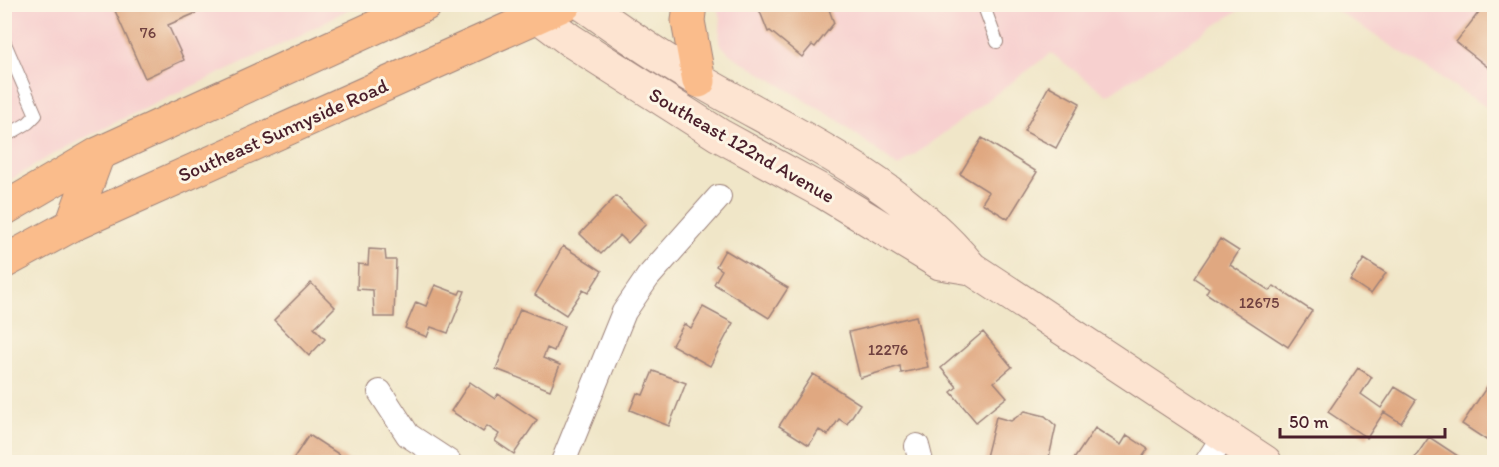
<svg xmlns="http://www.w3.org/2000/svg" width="1499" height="467" font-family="Itim,sans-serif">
<rect width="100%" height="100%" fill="#fcf5e5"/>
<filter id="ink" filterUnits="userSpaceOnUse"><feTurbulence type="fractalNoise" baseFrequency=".0167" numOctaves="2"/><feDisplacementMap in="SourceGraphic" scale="12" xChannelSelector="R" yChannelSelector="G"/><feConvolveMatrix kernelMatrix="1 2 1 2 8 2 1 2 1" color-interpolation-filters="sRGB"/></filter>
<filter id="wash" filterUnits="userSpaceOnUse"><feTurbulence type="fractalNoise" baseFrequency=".008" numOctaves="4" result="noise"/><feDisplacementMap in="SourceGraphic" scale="24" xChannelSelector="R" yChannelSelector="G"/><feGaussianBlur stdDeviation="1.35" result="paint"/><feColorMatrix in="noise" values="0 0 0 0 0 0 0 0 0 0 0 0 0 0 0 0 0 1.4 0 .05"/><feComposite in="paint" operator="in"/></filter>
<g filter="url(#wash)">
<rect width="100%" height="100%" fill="#f0e6c8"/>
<path fill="#f7d0cf" d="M5,5h351l-67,36 -171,80 -63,32 -50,30z
M715,5h532l-140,90 -56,-42 -153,114 -59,-46 -108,-66 -12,-12 2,-26z
M1328,5h166v107z"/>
<g id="blocks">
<path fill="#e0a881" d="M112,4h80l4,9 -28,12 16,35 -39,18z
M757,4h70l7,19 -19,24 -3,-2 -10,12 -32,-26 -2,1z
M1485,4h9v68l-38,-30z
M1049,86l31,17 -24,45 -32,-17z
M982,138l55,34 -29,47 -26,-16 7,-11 -29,-18z
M616,196l30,28 -18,19 -8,-8 -19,19 -21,-20z
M1220,239l19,12 -9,14 40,26 4,-5 38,25 -24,36 -82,-54 3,-5 -15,-10z
M563,246l39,25 -14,22 -5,-3 -17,25 -31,-20z
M369,249l16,1 1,10h10l-2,57h-20l-1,-27 -16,-1 1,-25 10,1z
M725,250l63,38 -19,30 -55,-34 8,-14 -6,-4z
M1364,259l22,14 -15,21 -21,-14z
M311,283l24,24 -21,21 11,11 -16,17 -35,-36z
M435,285l24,9 2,-4 4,1 -17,42 -17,-6 -4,10 -22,-9 11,-26 10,4z
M703,307l30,16 -23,43 -38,-21 12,-21 7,4z
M520,309l44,17 -10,25 -7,-3 -4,10 17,7 -10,25 -54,-21z
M916,316l12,51 -27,6 -1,-7 -40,12 -11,-46z
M983,332l29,35 -18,15 13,15 -31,25 -25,-30 6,-5 -16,-19z
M1358,368l14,9 -11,17 20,14 14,-21 21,13 -15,23 -17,-11 -17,26 -39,-26z
M653,371l33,12 -17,43 -39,-16 7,-17 6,2z
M813,374l47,30 -13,20 -8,-5 -11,16 -9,-5 -10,15 -30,-19z
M470,382l25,17 3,-5 39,26 -23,34 -19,-13 4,-7 -12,-8 -4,6 -32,-21z
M1488,385l6,5v55l-32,-21z
M1025,411l20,5 11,10 -8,36h-66l3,-1 11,-44 15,4z
M1095,428l26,17 6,-10 21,14 -9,13h-67z
M309,435l42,27h-60z
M1429,437l35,23 -1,2h-51z"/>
</g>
</g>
<g filter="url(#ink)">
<use href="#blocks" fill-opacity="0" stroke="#9d827a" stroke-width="1.5"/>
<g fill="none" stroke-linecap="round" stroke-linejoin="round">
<defs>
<path id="service" d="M983,4l14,38
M4,41l32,74 -8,8 -24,14"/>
<path id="minor" d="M380,392l28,43 41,27
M917,446l4,16
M563,462l61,-150 24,-35 71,-80
M1207,462l17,-26"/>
<path id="secondary" d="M522,4l48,36 149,95 106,58 115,70 31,5
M583,4c38,27 78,55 119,78 93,54 200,100 269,186l294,194"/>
<path id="primary" d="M690,4l-2,17 11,60
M4,209l94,-55 328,-150
M72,225l26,-71
M4,262l68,-37 493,-221"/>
</defs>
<use href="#service" stroke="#9d827a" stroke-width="14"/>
<use href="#minor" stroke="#9d827a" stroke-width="26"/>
<use href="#secondary" stroke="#9d827a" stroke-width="35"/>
<use href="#primary" stroke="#9d827a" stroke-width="35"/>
<use href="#service" stroke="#fff" stroke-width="12"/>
<use href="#minor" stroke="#fff" stroke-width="24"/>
<use href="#secondary" stroke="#fde4d1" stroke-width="33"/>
<use href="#primary" stroke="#fabc8b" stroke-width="33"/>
</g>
</g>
<g text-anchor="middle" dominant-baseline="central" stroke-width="6" stroke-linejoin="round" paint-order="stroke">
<g font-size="16" fill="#704140">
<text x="148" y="32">76</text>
<text x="1259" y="302">12675</text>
<text x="888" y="349">12276</text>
</g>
<g font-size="20" fill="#4a1f2b" stroke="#fcf5e5">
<text transform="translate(283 130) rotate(-24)">Southeast Sunnyside Road</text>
<text transform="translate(742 145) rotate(30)">Southeast 122nd Avenue</text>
</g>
</g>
<rect width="1499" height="467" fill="none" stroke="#fcf5e5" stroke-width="24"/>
<path d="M1280 428v9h165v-9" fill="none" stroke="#4a1f2b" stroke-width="3"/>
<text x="1289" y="428" font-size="18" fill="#4a1f2b" stroke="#fcf5e5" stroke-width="4.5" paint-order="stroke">50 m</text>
</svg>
